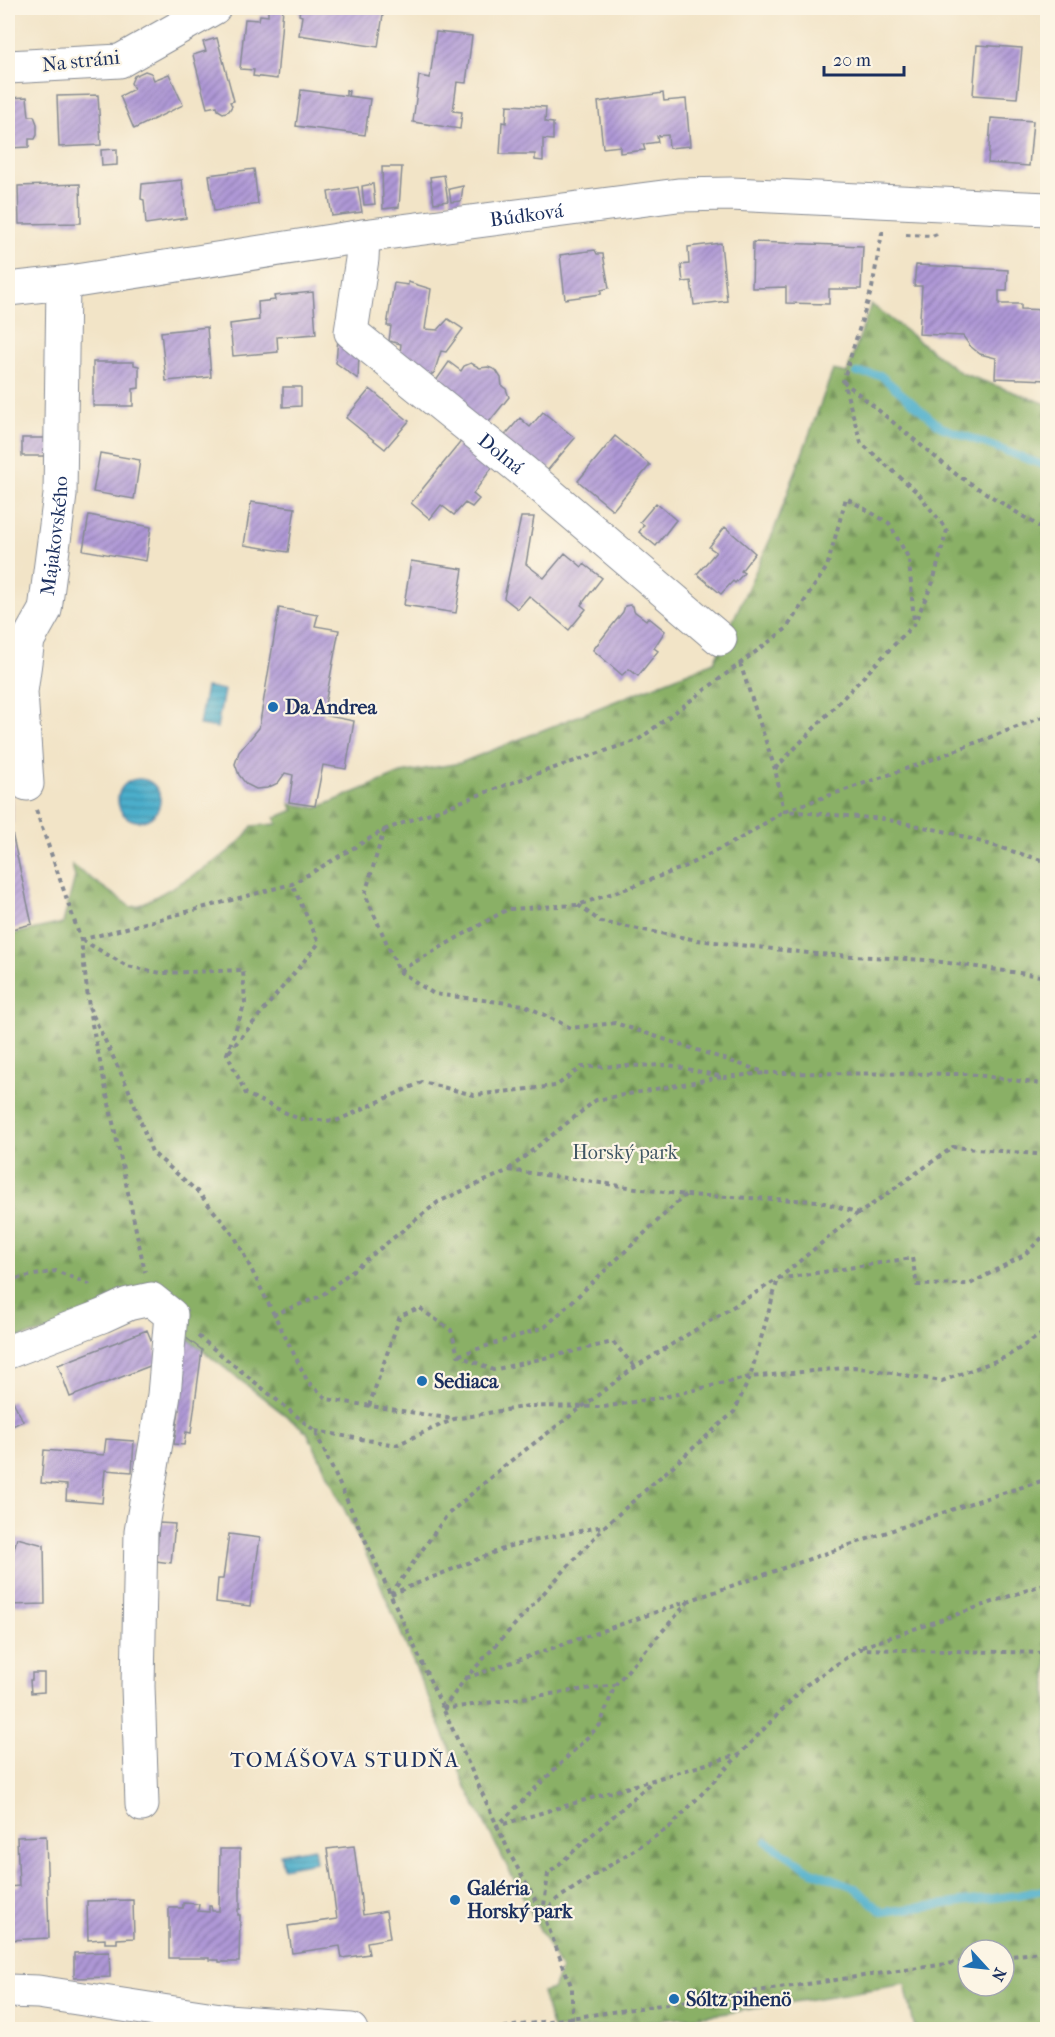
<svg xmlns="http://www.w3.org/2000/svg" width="1055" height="2037" font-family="'IM FELL French Canon',serif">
<defs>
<pattern id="forest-firs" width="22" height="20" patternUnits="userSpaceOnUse" patternTransform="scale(1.5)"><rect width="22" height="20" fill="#8ab066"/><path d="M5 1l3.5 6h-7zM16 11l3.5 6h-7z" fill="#709057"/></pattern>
<pattern id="water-rules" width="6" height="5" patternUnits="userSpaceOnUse" patternTransform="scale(1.5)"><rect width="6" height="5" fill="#4caecb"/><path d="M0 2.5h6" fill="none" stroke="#3e8ea8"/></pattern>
<pattern id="building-hatch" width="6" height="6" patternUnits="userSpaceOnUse" patternTransform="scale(1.5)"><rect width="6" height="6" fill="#af98d6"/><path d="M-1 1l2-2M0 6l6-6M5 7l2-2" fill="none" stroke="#8e7cb1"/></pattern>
</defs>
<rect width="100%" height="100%" fill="#fcf5e5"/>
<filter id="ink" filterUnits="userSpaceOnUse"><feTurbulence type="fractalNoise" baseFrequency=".0167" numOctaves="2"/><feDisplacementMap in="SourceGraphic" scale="12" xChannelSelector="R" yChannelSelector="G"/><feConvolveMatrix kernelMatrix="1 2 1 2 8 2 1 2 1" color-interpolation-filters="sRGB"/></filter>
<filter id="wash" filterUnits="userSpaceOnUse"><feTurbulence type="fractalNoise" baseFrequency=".008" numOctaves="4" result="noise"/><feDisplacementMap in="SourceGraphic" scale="24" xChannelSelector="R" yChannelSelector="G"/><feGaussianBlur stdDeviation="1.35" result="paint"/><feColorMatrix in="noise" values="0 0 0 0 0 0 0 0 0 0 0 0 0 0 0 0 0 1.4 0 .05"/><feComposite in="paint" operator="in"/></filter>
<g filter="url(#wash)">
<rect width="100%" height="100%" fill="#f2e4c7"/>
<path fill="url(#forest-firs)" stroke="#527062" stroke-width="1.5" fill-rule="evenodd" d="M871,304l90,69 86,31v1625h-132l-10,-45 -184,30 -143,15h-25l-11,-37 11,-3 8,-19 -95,-183 -88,-208 -71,-147 -158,-123 -141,31v-405l55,-12 12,-46 -3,-12 59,42 7,-1c30,-16 99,-51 114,-80l25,-2 -2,-6 19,-8 -4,-6 27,4 84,-35 59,-10 254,-101 59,-129 60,-163 14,3zM968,1950h36v36h-36z"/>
<path fill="url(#water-rules)" stroke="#346e94" stroke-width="1.5" d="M206,687l18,3 -7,38 -18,-3z
M118 800a21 21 0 1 1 42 0a21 21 0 1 1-42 0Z
M314,1848l2,14 -33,6 -3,-14z"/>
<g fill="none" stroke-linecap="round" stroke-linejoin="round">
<path stroke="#4caecb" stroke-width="8" d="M857,373l23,2 61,52 107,40
M767,1842l45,29 42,16 28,25 136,-17 30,-6"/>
</g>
<g id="blocks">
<path fill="url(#building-hatch)" d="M268,8h15l-6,71 -24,-3 1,-6 -14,-1 5,-50 14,1 1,-5 8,1z
M300,8h84l-6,39 -79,-12 3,-19 -3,-1z
M436,32l36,4 -6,47 -9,-1 -4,29 9,1 -2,17 -47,-7 6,-46 11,2z
M217,38l17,63 -4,1 2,4 -3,5 -6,2 -5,-3 -1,-4 -10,2 -14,-53 13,-4 -3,-9z
M977,45l45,3 -5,50 -44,-3z
M145,71l6,2 3,7 15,-6 14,31 -49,24 -14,-33 14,-7 -3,-6 3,-7z
M301,90l45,6v-6l3,1 -1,5 22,3 -5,36 -69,-9z
M663,93l1,8 22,-2 4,47 -21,2 -1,-13 -11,1 1,6 -15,2 2,6 -25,3v-7l-17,2 -5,-46z
M98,95l3,50 -42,2 -2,-51z
M27,97l2,19h5l3,8v11l-2,4h-6v8l-21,1v-50z
M507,105l39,2 -1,15 8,1v17l-10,-1v22l-8,-1v-6h-35l2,-32 4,1z
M991,118l42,3 -4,45 -41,-3z
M117,149v16l-15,1 -1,-16z
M382,167h20l-3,40 -16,2z
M254,169l4,35 -44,7 -5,-36z
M444,175l4,26 -14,2 -4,-26z
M182,180l4,38 -40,6 -2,-24 -3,-1 1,-15z
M80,184l1,39 -62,1 -1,-38z
M373,184l2,20 -11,1 -2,-19z
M463,186l-2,15 -10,1 -2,-13z
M358,187l4,25 -30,4 -4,-24z
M753,242l110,4 -2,42v1h-32v15l-43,-1v-16l-34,1z
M721,243l6,58 -33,4 -3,-24 -8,1 -2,-17 8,-1 -1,-17z
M595,250l2,4h6l6,34 -8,2v4l-36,5 -5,-44z
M916,265l92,5 -1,21h-8v13h22v5l27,1v70l-53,-2 1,-20 -16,-4 -10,-8 -7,-10 -44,-2 3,-48h-8z
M408,282l23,7 -6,40 13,1 10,-11 15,10 -17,23 -5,-1 -7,22 -4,2 -30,-22 1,-9 -12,-3 2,-15h-4l7,-43 14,2z
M313,292l3,42 -39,3 1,15 -45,4 -3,-32 29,-4 -1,-18 17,-2 -1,-4z
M207,327l4,50 -45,4 -5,-49z
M338,338l21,16 -1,25 -22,-16z
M93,362h41v3l5,1v22l-6,1v17h-40z
M449,362l12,9 3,-5 7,-3 9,5 8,-1 8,3 5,8 1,8 4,3 3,8 -24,30 -52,-42z
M283,387h18v19l-18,1z
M370,389l39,32 -24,28 -39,-31z
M543,412l32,26 -34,40 -40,-38 19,-22 10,9z
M615,436l35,29 -37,45 -35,-29z
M22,438h29l1,18h-30z
M463,439l31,26 -21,29 6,5 -7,8 -7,-4 -11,12 -13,-10 -11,14 -19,-16z
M100,453l40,7 -6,39 -41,-7z
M251,502l44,6 -7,44 -44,-7z
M656,503l20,17 -20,26 -17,-14 5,-7 -4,-3z
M89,515l62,12 -5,34 -63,-11z
M521,517h13l-8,47 18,14 21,-25 17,14 2,-3 18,14 -21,27 5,4 -17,21 -40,-34 -11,13 -14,-11z
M725,527l30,26 -14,18 3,2 -9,10 -2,-2 -12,13 -24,-20 19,-22 -7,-5z
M411,561l52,8 -7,44 -52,-8z
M630,605l3,1 1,5 12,9 2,-3 17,14 -11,17 4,3 -20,25 -9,-7 -7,6 -29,-25 30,-38 2,-6z
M279,608l39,7 -3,11 24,4 -16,85 31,6 -8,48 -23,-4 -8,41 -26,-4 4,-27 -8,-2 -7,10 -11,5 -11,1 -10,-5 -7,-9 -4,-11 4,-12 20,-24z
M8,770h1l2,16 2,37 -3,1 22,100 -24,6z
M147,1330l13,32 -90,35 -12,-32z
M181,1334l21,16 -11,83 -5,-1 -2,13 -10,-1 5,-34h-2z
M13,1401l10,20 -15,7v-25z
M106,1439l28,2 -2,31 -27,-2 -3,33 -36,-3 1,-15 -26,-2 3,-33 60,5z
M159,1523l16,1 -4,39 -15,-2z
M229,1534l31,4 -10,68 -34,-4 2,-23h5z
M17,1538l27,7 1,59 -37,1v-50l4,1z
M32,1673h12v19l-13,1 -1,-13h2z
M46,1836l3,102 -41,2v-53l11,-1 -2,-49z
M354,1846l9,69 23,-4 4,27 -23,4 2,12 -27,4 -2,-12 -48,7 -4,-27 49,-7 -10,-70z
M220,1849h20v60h-2v6h2l-1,47h-20v-2h-10v-2h-40v-50h14v-5l16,1 -1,7 11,1v-6h2l1,5h7z
M133,1900l1,38 -17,1v4h-12v-4l-17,1 -1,-39z
M109,1952l1,25 -36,1v-25z"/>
</g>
</g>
<g filter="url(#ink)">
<use href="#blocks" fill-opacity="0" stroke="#868a92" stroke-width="1.5"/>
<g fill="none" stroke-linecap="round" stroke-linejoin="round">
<defs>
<g id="minor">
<path d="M8,67l112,-6 94,-53"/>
<path id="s1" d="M363,236l-1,23 -11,73 172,139 197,168"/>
<path id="s2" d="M8,289l55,-6 300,-47 315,-41 53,-1 317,15"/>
<path id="s3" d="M27,784l-6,-92 7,-52 17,-30 15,-115 3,-212"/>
<path d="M8,1352l94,-36 26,-12 23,-5 20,16 -7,80 -23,137 -3,154 4,119"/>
<path d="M8,1991l30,1 189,29 124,9"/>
</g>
</defs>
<use href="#minor" stroke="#868a92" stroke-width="35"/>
<path stroke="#868a92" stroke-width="4" stroke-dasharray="4.5 4.5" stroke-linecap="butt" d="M884,233h-2l-10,55 -29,93 18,62 57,50 29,37 -14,52 -19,42 -139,145 9,42 100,8 64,13 100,30
M906,235l26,1 5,-2
M843,381l114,94 91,57
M740,663l35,106
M36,810l45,130 8,67
M384,830l146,-54 108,-36 148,-111 41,-62 19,-69 43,25 20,36 5,64
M578,905l23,17 96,18 119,14 111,6 121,17
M81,940l211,-56 92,-54 -19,64 34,77 109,-62 70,-4 50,-17 54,-20 63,-32 39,-25 136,-47 128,-49
M82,940l45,26 34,7 82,-3 2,33 -18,51 19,40 53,25 37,2 86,-39 52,13 82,-9 26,-19 87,-2 55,12 43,-4
M399,971l35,23 90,11 47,23 44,-5 152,50 202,1 79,11
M89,1007l39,81 24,64 46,40 37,45 73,145 19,17 126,20
M90,1015l55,257
M229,1052l90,-109 -27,-59
M509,1169l87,-69 125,-23
M8,1280l48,-9 33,13 2,4
M273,1315l48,-19 117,-94 71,-32 176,25 132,6 43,12 93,-66 95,8
M198,1336l117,95 197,427 31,56 29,74v42
M459,1355l86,-28 140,-132
M369,1406l31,-90 19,-8 32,22 7,25 35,15 120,-28 22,25
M315,1431l81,14 58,-26 74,-13 76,1 60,-10 86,-20 104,-10 88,14 64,-24 42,-27
M391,1594l56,-79 57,-49 131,-99 143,-88 80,-66
M391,1594l119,-48 93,-20
M689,1601l-74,84 -15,40 -103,101 240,-71
M862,1647l186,-64
M466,1678l508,-176 74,-23
M443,1709l22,-30 140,-153 129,-114 16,-35 28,-98 134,-21 5,27 53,-1 54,-29 24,-23
M443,1709l172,-24
M543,1914l14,-15 113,-72 136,-142 53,-36 189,4
M543,1914l5,-40 106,-94
M1004,1957l44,-6
M486,2030l482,-69"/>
<use href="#minor" stroke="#fff" stroke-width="33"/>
</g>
</g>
<g fill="#1f6fb2" stroke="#fcf5e5" stroke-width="2">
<circle cx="273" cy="707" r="6"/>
<circle cx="422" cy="1381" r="6"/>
<circle cx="455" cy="1900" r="6"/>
<circle cx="674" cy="1999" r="6"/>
</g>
<g text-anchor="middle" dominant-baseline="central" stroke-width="4.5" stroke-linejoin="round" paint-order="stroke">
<g font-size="20" fill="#1b2f5e" stroke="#fcf5e5">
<text transform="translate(81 61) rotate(-6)">Na stráni</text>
<text stroke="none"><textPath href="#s2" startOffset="524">Búdková</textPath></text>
<text stroke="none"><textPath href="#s1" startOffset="290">Dolná</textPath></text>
<text stroke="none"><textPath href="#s3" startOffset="254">Majakovského</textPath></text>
</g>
<g font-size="20" font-weight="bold" fill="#1b2f5e" stroke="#fcf5e5" text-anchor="start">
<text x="285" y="707">Da Andrea</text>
<text x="434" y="1381">Sediaca</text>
<text x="467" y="1888">Galéria<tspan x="467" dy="23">Horský park</tspan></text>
<text x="686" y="1999">Sóltz pihenö</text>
</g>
<g font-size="20" fill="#405664" stroke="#fcf5e5">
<text x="625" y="1152">Horský park</text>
</g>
<g font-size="21" letter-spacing="1.5" fill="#1b2f5e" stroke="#fcf5e5">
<text x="345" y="1760">TOMÁŠOVA STUDŇA</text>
</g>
</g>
<rect width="1055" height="2037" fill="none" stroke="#fcf5e5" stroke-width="30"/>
<g transform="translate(986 1968) rotate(117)"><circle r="28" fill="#fcf5e5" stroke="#a2a6af" stroke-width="1.5"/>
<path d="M0-4.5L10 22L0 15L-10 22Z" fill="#1f6fb2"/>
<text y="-9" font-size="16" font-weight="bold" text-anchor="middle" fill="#1b2f5e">N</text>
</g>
<path d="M824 66v9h80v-9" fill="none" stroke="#1b2f5e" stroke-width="3"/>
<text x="833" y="66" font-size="18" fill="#1b2f5e" stroke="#fcf5e5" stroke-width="4.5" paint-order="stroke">20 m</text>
</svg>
